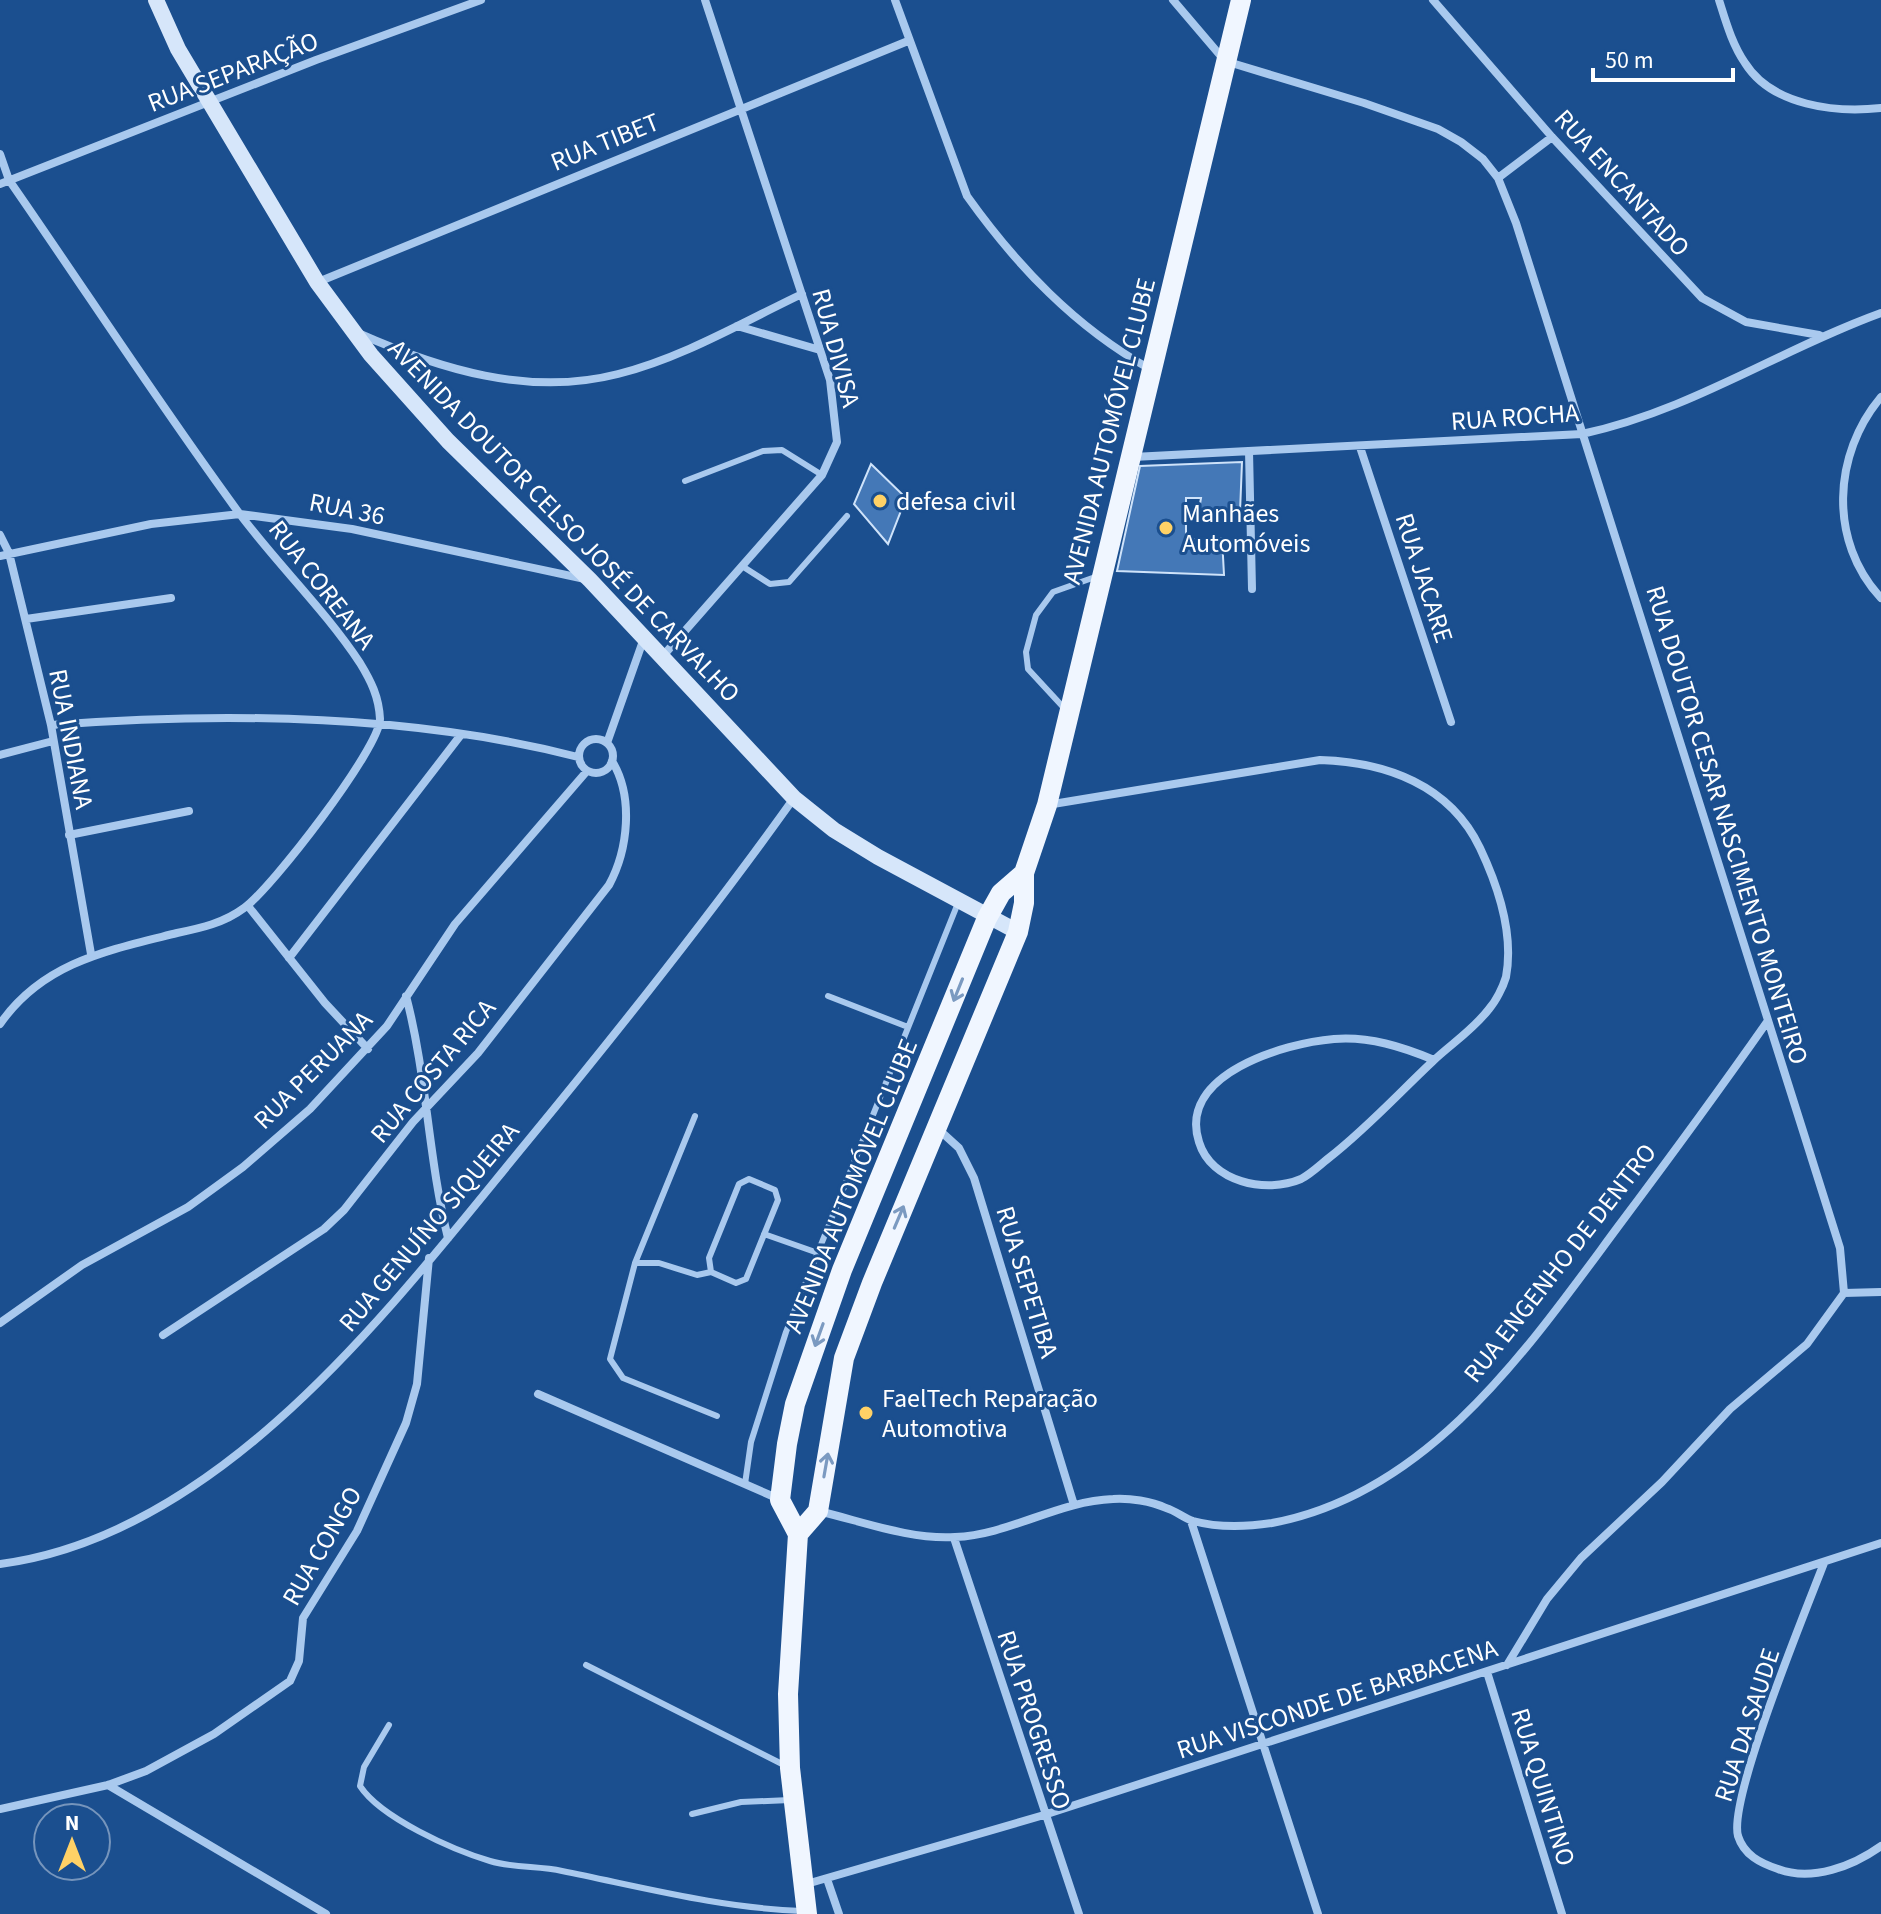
<svg xmlns="http://www.w3.org/2000/svg" width="1881" height="1914" font-family="'Source Sans 3',sans-serif">
<rect width="100%" height="100%" fill="#1b4f8f"/>
<path fill="#4478b7" stroke="#cfe3fa" stroke-width="2" d="M1242,462l-2,50 -41,-2 2,-12h-15v42l36,-2 2,37 -107,-4 23,-105z
M871,464l35,34 -18,46 -34,-40z"/>
<g fill="none" stroke-linecap="round" stroke-linejoin="round">
<path stroke="#a9c9ee" stroke-width="6" d="M685,481l78,-30 19,-1 40,25
M742,566l28,18 19,-2 58,-66
M1064,708l-36,-39 -2,-17 10,-37 17,-23 45,-16
M828,996l80,31
M749,1179l26,11 3,10 -32,79 -10,4 -25,-11 -2,-14 30,-74z
M764,1234l54,19
M635,1263l60,-147
M711,1272l-14,3 -38,-12h-24l-25,96 13,19 94,38
M745,1484l6,-42 35,-110 172,-429
M586,1665l200,101
M389,1725l-25,42 -4,19c21,32 93,64 130,75 23,7 49,5 72,10 80,16 158,37 240,40
M692,1814l49,-12 49,-2"/>
<path stroke="#a9c9ee" stroke-width="8" d="M895,0l72,196c50,70 108,131 183,173
M1173,0l52,61 139,42 74,26 23,13 22,17 15,19 18,45 324,1025 4,45 -37,51 -77,65 -68,73 -81,76 -34,41 -40,66
M1433,0l119,137 150,161 44,24 73,13
M1719,0c7,22 13,44 26,63 27,43 91,50 136,45
M0,154l9,26c77,111 150,224 230,333 38,51 86,97 121,150 11,18 19,34 20,56 0,29 -109,170 -136,189 -20,15 -43,20 -67,25 -68,17 -134,29 -177,91
M1498,178l54,-41
M0,184l316,-124 165,-60
M318,282l590,-241
M737,326l83,24
M358,333c81,36 171,64 260,41 64,-16 125,-52 184,-80
M1881,397c-48,57 -53,144 0,201
M1360,447l91,275
M1249,451l3,138
M1133,457l449,-23c108,-23 197,-84 299,-121
M0,535l9,18 42,172 40,229
M0,556l151,-32 89,-10 112,15 233,50
M26,619l145,-21
M662,657l160,-182 15,-33 -7,-62 -125,-380
M51,725c171,-13 360,-11 527,32
M579 756a17 17 0 1 1 34 0a17 17 0 1 1-34 0Z
M607,743l37,-105
M0,755l53,-14
M1047,805l273,-45c66,2 130,25 160,88 18,38 34,86 26,129 -3,10 -10,24 -17,32 -16,21 -38,35 -57,53 -34,32 -65,66 -102,95 -9,7 -19,17 -29,22 -35,15 -90,3 -102,-37 -22,-68 86,-99 135,-103 35,-3 69,8 100,21
M69,835l120,-24
M248,906l77,97 43,46
M289,958l171,-222
M406,996c21,79 22,162 42,242
M937,1128l22,20 15,30 100,327
M1844,1293l37,-1
M0,1323l82,-58 106,-58 55,-40 67,-58 77,-83 68,-102 132,-153
M163,1335l161,-106 20,-19 69,-88 65,-69 131,-168c19,-35 25,-88 3,-124
M538,1394l241,105
M818,1511c43,10 93,29 137,26 54,-2 103,-36 158,-38 17,-1 38,2 53,9 10,3 18,10 27,13 26,7 53,6 79,2 157,-29 256,-175 345,-295 51,-68 101,-136 150,-206
M1191,1521l127,393
M954,1538l125,376
M1824,1563c-18,47 -96,236 -86,273 6,19 22,27 40,33 34,13 75,-3 103,-23
M0,1564c222,-29 393,-259 526,-421 93,-113 183,-226 268,-345
M1487,1672l75,242
M108,1785l218,129
M0,1809l108,-24 38,-14 68,-37 76,-53 9,-20 4,-43 54,-87 49,-108 11,-39 12,-126
M827,1879l12,35
M803,1885l241,-70 837,-272"/>
<path stroke="#d6e6fa" stroke-width="16" d="M156,0l22,49 139,233 54,73 77,86 142,139 204,218 40,32 44,27 140,75"/>
<path stroke="#f0f6ff" stroke-width="20" d="M798,1534l20,-23 26,-153 28,-75 146,-351 6,-29v-30l23,-68 194,-805
M807,1914l-17,-146 -2,-74 10,-160 -18,-34 7,-56 8,-40 47,-134 145,-352 14,-25 23,-20"/>
</g>
<defs><path id="oneway-shaft" d="M-6 0H5M1.5-3L5.5 0L1.5 3" fill="none" stroke-width="1.6" stroke-linecap="round" stroke-linejoin="round" transform="scale(2)"/></defs>
<g stroke="#7b9ac1">
<use href="#oneway-shaft" transform="translate(958 990) rotate(112)"/>
<use href="#oneway-shaft" transform="translate(899 1217) rotate(-67)"/>
<use href="#oneway-shaft" transform="translate(819 1335) rotate(110)"/>
<use href="#oneway-shaft" transform="translate(826 1465) rotate(-80)"/>
</g>
<g fill="#ffd166" stroke="#1b4f8f" stroke-width="3">
<circle cx="880" cy="501" r="8"/>
<circle cx="1166" cy="528" r="8"/>
<circle cx="866" cy="1413" r="8"/>
</g>
<g text-anchor="middle" dominant-baseline="central" stroke-width="6" stroke-linejoin="round" paint-order="stroke">
<g font-size="26" fill="#fff" stroke="#1b4f8f">
<text transform="translate(233 72) rotate(-21)">RUA SEPARAÇÃO</text>
<text transform="translate(605 142) rotate(-22)">RUA TIBET</text>
<text transform="translate(1622 183) rotate(48)">RUA ENCANTADO</text>
<text transform="translate(836 348) rotate(75)">RUA DIVISA</text>
<text transform="translate(1515 417) rotate(-4)">RUA ROCHA</text>
<text transform="translate(1109 431) rotate(-76)">AVENIDA AUTOMÓVEL CLUBE</text>
<text transform="translate(347 509) rotate(11)">RUA 36</text>
<text transform="translate(564 521) rotate(46)">AVENIDA DOUTOR CELSO JOSÉ DE CARVALHO</text>
<text transform="translate(1424 578) rotate(72)">RUA JACARE</text>
<text transform="translate(322 585) rotate(52)">RUA COREANA</text>
<text transform="translate(71 739) rotate(79)">RUA INDIANA</text>
<text transform="translate(1727 825) rotate(73)">RUA DOUTOR CESAR NASCIMENTO MONTEIRO</text>
<text transform="translate(313 1070) rotate(-45)">RUA PERUANA</text>
<text transform="translate(433 1071) rotate(-50)">RUA COSTA RICA</text>
<text transform="translate(851 1186) rotate(-68)">AVENIDA AUTOMÓVEL CLUBE</text>
<text transform="translate(429 1227) rotate(-50)">RUA GENUÍNO SIQUEIRA</text>
<text transform="translate(1560 1263) rotate(-52)">RUA ENGENHO DE DENTRO</text>
<text transform="translate(1027 1282) rotate(73)">RUA SEPETIBA</text>
<text transform="translate(322 1546) rotate(-60)">RUA CONGO</text>
<text transform="translate(1337 1699) rotate(-18)">RUA VISCONDE DE BARBACENA</text>
<text transform="translate(1034 1720) rotate(72)">RUA PROGRESSO</text>
<text transform="translate(1747 1725) rotate(-72)">RUA DA SAUDE</text>
<text transform="translate(1543 1787) rotate(73)">RUA QUINTINO</text>
</g>
<g font-size="26" fill="#fff" stroke="#1b4f8f" text-anchor="start">
<text x="896" y="501">defesa civil</text>
<text x="1182" y="513">Manhães<tspan x="1182" dy="30">Automóveis</tspan></text>
<text x="882" y="1398">FaelTech Reparação<tspan x="882" dy="30">Automotiva</tspan></text>
</g>
</g>
<g transform="translate(72 1842)"><circle r="38" fill="#1b4f8f" stroke="#7695bc" stroke-width="2"/>
<path d="M0-6L14 30L0 20L-14 30Z" fill="#ffd166"/>
<text y="-12" font-size="22" font-weight="bold" text-anchor="middle" fill="#ffffff">N</text>
</g>
<path d="M1593 68v12h140v-12" fill="none" stroke="#ffffff" stroke-width="4"/>
<text x="1605" y="68" font-size="24" fill="#ffffff" stroke="#1b4f8f" stroke-width="6" paint-order="stroke">50 m</text>
</svg>
